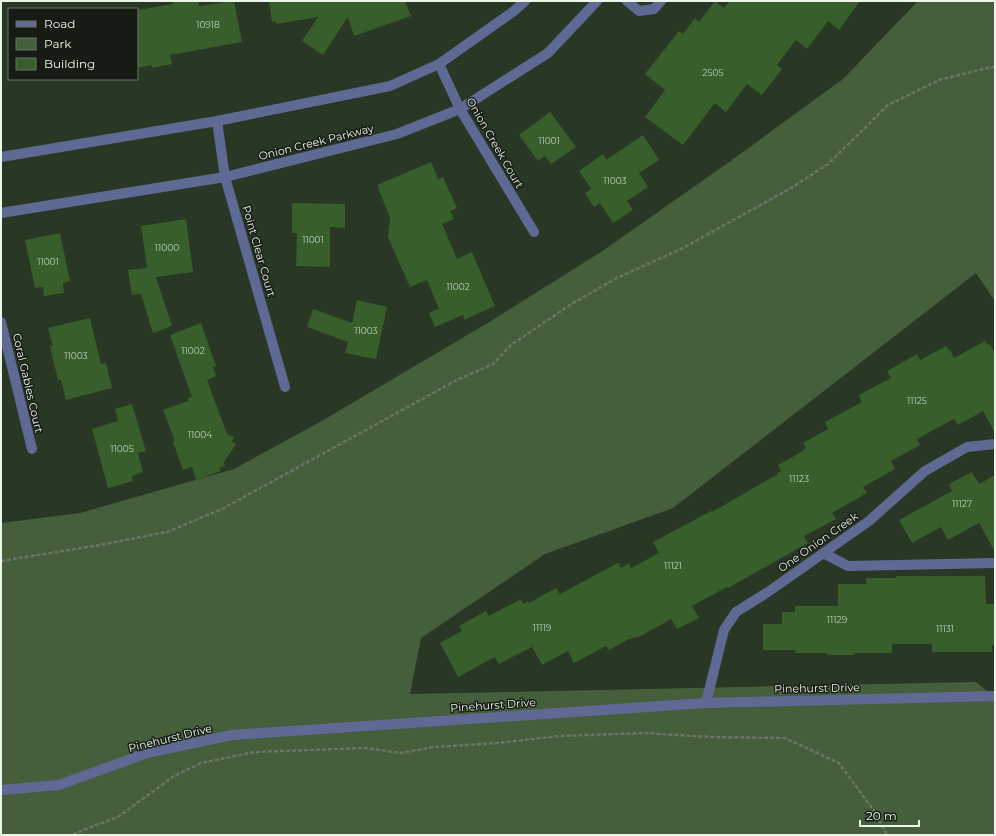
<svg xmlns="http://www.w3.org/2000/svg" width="996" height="836" font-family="Montserrat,sans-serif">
<rect width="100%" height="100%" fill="#293725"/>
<path fill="#455f3d" d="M918,1h77v300l-19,-28 -303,235 -128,46 -124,84 -11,56 566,-12 19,16v137h-994v-312l79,-10 154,-44 86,-47 166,-98 115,-72 131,-92 111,-81z"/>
<path fill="#375e2b" d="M173,1h25l1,5 35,-5 8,41 -72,13 2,9 -20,4 -1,-3 -14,3v-58l36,-6z
M269,1h136l6,15 -57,20 -6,-19 -25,38 -21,-14 16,-24 -42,7 -1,-3 -3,1z
M715,1l9,7 6,-7h130l-21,29 -11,-9 -21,28 -11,-9 -19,25 5,4 -20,26 -15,-11 -21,28 -11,-9 -32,42 -38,-28 20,-27 -20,-16 34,-43 4,3 12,-16 4,4z
M550,112l26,35 -25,17 -6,-8 -7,5 -19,-26z
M643,135l16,25 -20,13 9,14 -21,14 6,9 -20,13 -13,-20 -6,4 -9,-14 6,-4 -12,-18 24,-17 3,6z
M431,162l7,17 5,-2 14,31 -7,3 4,8 -12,5 15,35 15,-7 23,54 -31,14 -1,-5 -28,12 -6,-14 10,-4 -12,-29 -17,7 -22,-50 2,-19 -13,-33z
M292,203l53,1v24l-15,-1v40l-34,-1 1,-33h-5z
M186,219l7,53 -37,5 16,49 -19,7 -12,-39 -9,1 -4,-25 19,-2 -6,-42z
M60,233l10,48 -7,2 1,10 -20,3 -1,-9 -8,1 -10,-48z
M357,300l30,7 -11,52 -31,-6 3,-11 -41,-15 6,-18 39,14z
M90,318l11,46 5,-1 6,25 -46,12 -5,-20h-3l-8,-34h3l-5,-18z
M201,323l15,43 -3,1 3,9 -9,4 20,54 7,3 -2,5 4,2 -12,18 1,4 -6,2 2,3 -25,9 -4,-13 -9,3 -10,-28 2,-1 -12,-31 25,-9v-3l4,-1 -22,-62z
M985,341l3,4 2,-1 5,9v80l-12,-22 -25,14 -4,-6 -37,20 3,6 -29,16 4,8 -32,18 4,6 -35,20 4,6 -32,17 4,7 -80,45 -1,-1 -35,19 7,12 -22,11 -6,-10 -30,17 -12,3 -20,11 -3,-4 -32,17 -6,-12 -26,14 -10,-18 -33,17 -4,-7 -37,20 -18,-34 22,-12 -3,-5 27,-15 3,5 32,-17 2,5 5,-3 1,2 27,-15 4,6 58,-31 3,5 8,-5 2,5 28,-15 -6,-11 58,-31 1,1 66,-38 -1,-1 4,-2 -3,-6 25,-14v-1l3,-2 -3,-5 25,-14 -3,-7 37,-20 -3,-7 32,-17 -4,-7 30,-17 3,6 26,-14 3,5 1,-1 4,8z
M132,404l14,47 -8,2 5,19 -11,4 1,5 -25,7 -16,-59 26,-8 -3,-12z
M972,472l7,12 16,-9v77l-16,-29 -31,17 -7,-13 -29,16 -13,-23 53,-29 -3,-7z
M896,576h89l1,28h9v41h-3v7h-60v-8h-40v9h-38v2h-27v-2h-32v-3h-32v-26h19v-12h13v-6h43v-22h28v-6h30z"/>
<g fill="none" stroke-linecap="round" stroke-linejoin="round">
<path stroke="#697666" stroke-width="2.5" stroke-dasharray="4 2" stroke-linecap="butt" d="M1,561l99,-16 67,-13 55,-23 233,-128 38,-17 18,-19 62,-42 44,-25 66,-30 108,-60 37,-24 60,-59 51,-25 48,-12 8,-1
M73,835l10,-5 35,-13 56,-41 27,-13 53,-11 111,-4 36,5 32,-6 65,-4 61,-7 86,-3 66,4 74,1 54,25 35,48 13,24"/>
<path stroke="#5f6a94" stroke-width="10" d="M627,1l12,10 15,-2 7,-8
M823,553l25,13 147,-3
M706,703l18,-73 12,-18 32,-20 101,-71 56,-50 42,-24 28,-3"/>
<path stroke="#5f6a94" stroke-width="10" d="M439,64l21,45 74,123
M217,121l8,56 60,210
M1,322l31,127
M1,790l58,-5 88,-32 85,-18 474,-32 289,-7"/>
<path stroke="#5f6a94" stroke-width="10" d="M1,157l216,-36 173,-35 49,-22 75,-53 11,-10
M1,213l224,-36 172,-43 63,-25 88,-56 49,-52"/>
</g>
<g text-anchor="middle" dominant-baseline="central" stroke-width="3" stroke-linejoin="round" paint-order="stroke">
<g font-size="9" fill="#bfcfba">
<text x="208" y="24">10918</text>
<text x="713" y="72">2505</text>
<text x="549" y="140">11001</text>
<text x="615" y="180">11003</text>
<text x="313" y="239">11001</text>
<text x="167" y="247">11000</text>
<text x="48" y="261">11001</text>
<text x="458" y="286">11002</text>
<text x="366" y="330">11003</text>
<text x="193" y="350">11002</text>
<text x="76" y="355">11003</text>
<text x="917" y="400">11125</text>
<text x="200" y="434">11004</text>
<text x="122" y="448">11005</text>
<text x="799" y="478">11123</text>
<text x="962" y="503">11127</text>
<text x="673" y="565">11121</text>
<text x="837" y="619">11129</text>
<text x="542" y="627">11119</text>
<text x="945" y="628">11131</text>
</g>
<g font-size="11" fill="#ecf5ea" stroke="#161c14">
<text transform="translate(316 142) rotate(-14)">Onion Creek Parkway</text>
<text transform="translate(495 143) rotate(60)">Onion Creek Court</text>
<text transform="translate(259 251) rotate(74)">Point Clear Court</text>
<text transform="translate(28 383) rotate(77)">Coral Gables Court</text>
<text transform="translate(818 542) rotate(-35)">One Onion Creek</text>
<text transform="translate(817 688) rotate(-1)">Pinehurst Drive</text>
<text transform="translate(493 705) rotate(-4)">Pinehurst Drive</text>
<text transform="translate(170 738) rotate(-14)">Pinehurst Drive</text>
</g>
</g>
<rect width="996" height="836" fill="none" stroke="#ecf5ea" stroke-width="4"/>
<rect x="8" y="8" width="130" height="72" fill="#161c14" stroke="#6c736a"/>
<rect x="16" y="21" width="20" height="6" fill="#5f6a94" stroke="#6c736a"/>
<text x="44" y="28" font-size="12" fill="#ecf5ea">Road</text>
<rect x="16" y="38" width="20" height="12" fill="#455f3d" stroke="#6c736a"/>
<text x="44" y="48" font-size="12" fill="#ecf5ea">Park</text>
<rect x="16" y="58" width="20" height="12" fill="#375e2b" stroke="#6c736a"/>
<text x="44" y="68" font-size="12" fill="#ecf5ea">Building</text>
<path d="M860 820v6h59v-6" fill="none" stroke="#ecf5ea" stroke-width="2"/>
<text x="866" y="820" font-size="12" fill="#ecf5ea" stroke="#161c14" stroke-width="3" paint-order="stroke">20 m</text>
</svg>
